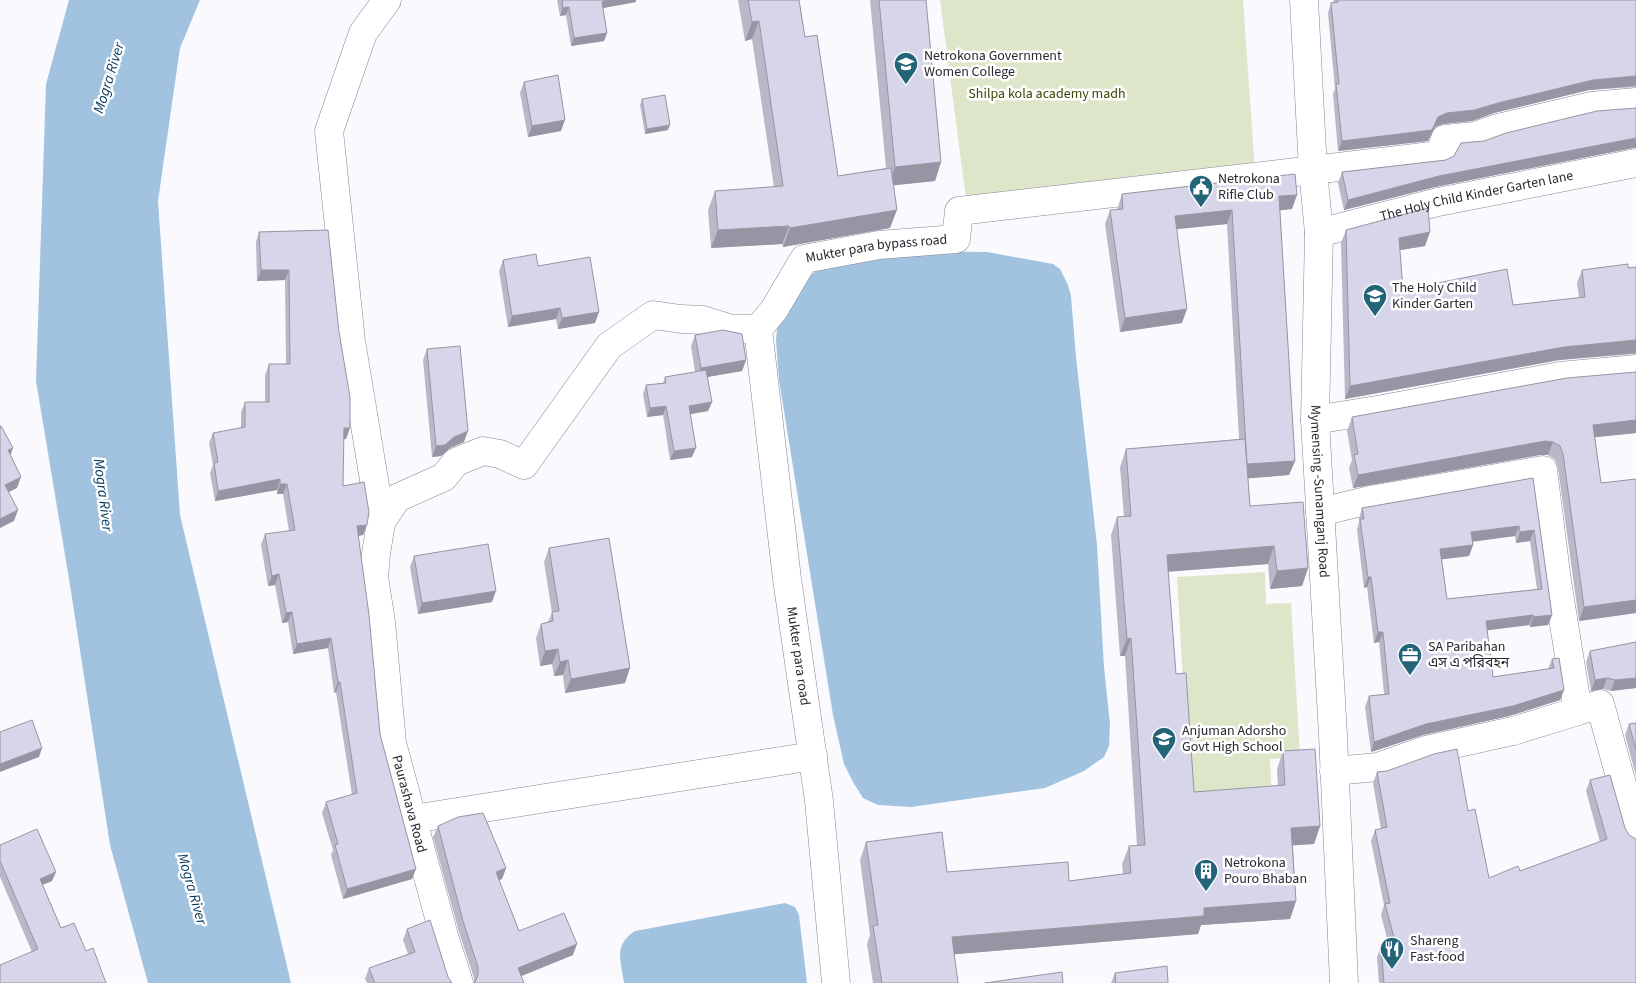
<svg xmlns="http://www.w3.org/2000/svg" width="1636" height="983" font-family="'Source Sans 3','Noto Sans Bengali',sans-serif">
<rect width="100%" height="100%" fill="#fafafe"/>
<path fill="#dee6ca" d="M940,0h303l12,171 -289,28z
M1265,572l1,32 25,-1 9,154 -30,2 2,40 -82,5 -13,-227z"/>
<path fill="#a2c3e0" d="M69,0h131l-20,48 -22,153 22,314 111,468h-143l-38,-138 -40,-260 -34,-204 10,-297z
M892,251l95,1 66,12 7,5 8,16 3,11 5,61 21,188 7,122 6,57 -1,22 -5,11 -20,14 -39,17 -134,19 -33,-2 -15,-7 -10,-16 -9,-18 -11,-49 -54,-335 -3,-40 2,-21 15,-30 20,-16 23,-11z
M785,903l10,4 4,8 8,68h-183c-3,-22 -11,-38 11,-52z"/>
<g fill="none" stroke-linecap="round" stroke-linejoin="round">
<defs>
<g id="street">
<path d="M1313,170l127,-15 5,-16 30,-3 23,-8 93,-22 45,-4"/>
<path id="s1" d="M1319,233l119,-31 198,-39"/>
<path d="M1315,420l68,-11 177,-33 76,-7"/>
<path d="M1320,512l50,-12 173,-30 14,111 21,130 22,-7 36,131"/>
<path d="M381,522l-30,-181 -22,-210 34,-98 24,-33"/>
<path d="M1334,771l44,-4 48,-17 87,-19 65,-20"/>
<path d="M413,819l400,-63"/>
<path d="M459,983l-15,-47 -52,-193 -11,-121 -7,-45 2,-23 5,-32 16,-24 47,-21 12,-15 27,-11 17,3 24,11 85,-119 44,-31 28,4 22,1 29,9h26"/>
</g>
<g id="secondary">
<path id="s2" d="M836,983l-17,-182 -32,-222 -29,-250 16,-19 30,-51 75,-14 77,-6 3,-28 354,-41"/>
</g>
<g id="primary">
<path id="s3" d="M1304,0l9,170 6,63 -4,187 18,315 11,248"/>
</g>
</defs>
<use href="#street" stroke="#868496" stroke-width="29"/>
<use href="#secondary" stroke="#868496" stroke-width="29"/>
<use href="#primary" stroke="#868496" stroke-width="29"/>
<use href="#street" stroke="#fff" stroke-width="28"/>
<use href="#secondary" stroke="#fff" stroke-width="28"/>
<use href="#primary" stroke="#fff" stroke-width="28"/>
</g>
<path fill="#b9b7c8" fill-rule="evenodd" d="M557,0h79v2l-33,6 4,25 -3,8 -33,5 -5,-31 -6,1z
M738,0h61l6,37 33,139 48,-8 -16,-168h56l15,162 -6,19 -42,4 -3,43 -107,19 -1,-3 -71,4 -3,-38 7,-19 59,-4 -22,-148 -7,2z
M1333,0h303v87l-47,3 -95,23 -22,8 -29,3 -8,3 -7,14 -90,10 -5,-57 2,-5 -7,-76 3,-10 3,-1z
M524,82l37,49 -33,6 -8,-44z
M642,99l26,31 -23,4 -5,-29z
M1636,108v40h-3l-198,39 -91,23 -6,-27 4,-11 104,-12 38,-19z
M1122,194l170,15 -12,1 15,251 -6,14 -41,3 2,28 58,62 -6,18 -32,3 -2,-25 -100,8 8,102 18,118 84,-6 -1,-17 6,-18 37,75 -6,18 -21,1 3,56 -6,18 -89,6 -3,9 -244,20 4,29h-85l-6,-39 3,-9 -10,-75 6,-18 81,30 122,9 54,-7 -1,-10 7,-18h8l-12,-190h-5l-9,-121 6,-18h7l-4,-50 6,-18 113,-10 -12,-215 -51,5 6,94 -62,9 -15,-108 5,-14h7z
M328,230l18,209h-3v47l24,39 -4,10 -5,1 22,198 32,145 -69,20 -12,-44 2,-5 -11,-37 4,-11 26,-7 -16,-103 -2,1 -6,-45 -35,6 -5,-32 -6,1 -7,-38 -7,1 -7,-41 4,-11 24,-3 -6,-37h-6v-4l-62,11 -5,-28 3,-8 -4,-22 4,-10 28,-5v-16l4,-10h20v-27l4,-11h17l-1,-84 -28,1 -1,-39 3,-10z
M1346,230l79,16 -25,4 3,40 110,15 66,-7 -2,-15 5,-13 54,-3v87l-77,6 -214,39 -4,-156z
M503,260l35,6 57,57 -37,6 -2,-10 -48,8 -9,-56z
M695,335l51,25 -4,11 -35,6 5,25 -4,9 -18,3 2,43 -22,3 -7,-45 -16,2 -4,-23 3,-9 17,-2 2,-6 30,-5 -4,-26z
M427,349l37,93 -14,6 -9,8 -9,1 -9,-97z
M1636,372v61l-41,4 6,46 35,-4v134l-57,8 -21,-153 -3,-8 -7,-5h-8l-187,33 -4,-20 3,-8 -5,-29 5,-14z
M1533,478l19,137 -4,10 -18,2 -1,-2 -42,5 6,47 55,-8 4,-10 12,31 -4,10 -51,16 -86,19 -52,17 -6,-45 4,-11 15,-2 -5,-52 -5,1 -7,-56 -3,1 -7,-58 2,-8v-3l3,-11zM1515,536l1,7 14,-2 7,48 -90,10 -5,-40 27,-3 4,-11 -1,-3z
M549,548l76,135 -60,10 -2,-18 -9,1 -2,-12 -12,2 -4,-28 5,-14 7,-2 4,-9 -8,-51z
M414,556l78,46 -74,12 -8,-47z
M1636,642v46l-25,3 -8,-2 -12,2 -5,-29 4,-11z
M1636,723v53l-11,-41 4,-11z
M1377,772l91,39 21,67 31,-7 80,-29 -14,-51 4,-11 20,-5 26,208h-257l-2,-26 4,-11h8l-8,-31 3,-10 -13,-64 4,-11 6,-1 -8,-46z
M438,826l68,42 -4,11 -3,1 20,51 54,24 -52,21 -47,7v-5l-15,-46 -26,-95z
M0,845l52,36 -10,4 19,43 25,23 -54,1 -32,-75z
M407,929l41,48 4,6h-85l-2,-4 4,-11 39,-14 -5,-14z
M1115,973l53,10h-57z"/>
<path fill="#9695a3" d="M605,0h31v2l-33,6 -1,-6z
M569,7l-3,8 -6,1 3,-8z
M759,21l-7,18 -7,2 7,-19z
M607,33l-3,8 -33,5 3,-8z
M1636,76v8l-1,2 -46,4 -95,23 -22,8 -29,3 -8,3 -7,14 -90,10 4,-10 96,-24 9,-4 51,-10 95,-23z
M565,120l-4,11 -33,6 4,-11z
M670,125l-2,5 -23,4 2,-5z
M1636,138v10h-3l-198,39 -91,23 4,-10 91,-24z
M941,162l-6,19 -47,5 7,-19z
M1297,195l-5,14 -18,2 5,-15z
M897,210l-7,18 -107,19 7,-19z
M1232,210l-5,14 -58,6 6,-14z
M789,226l-7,18 -71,4 7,-18z
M1430,232l-5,14 -31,5 5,-13z
M261,270h28l-4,10 -28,1z
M560,308l-4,11 -48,8 4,-11z
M1187,309l-5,14 -62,9 5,-14z
M599,312l-4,11 -37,6 4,-11z
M1636,340v9l-1,4 -76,7 -214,39 5,-13 214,-39z
M746,360l-4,11 -46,8 5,-11z
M712,402l-4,9 -22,4 3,-9z
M666,406l-3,9 -16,2 3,-9z
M1636,420v13l-48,5 5,-13z
M344,428h6l-4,11h-6z
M468,431l-4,11 -14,6 -9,8 -9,1 4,-11z
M1545,441l8,1 -5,13h-8l-187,33 5,-13z
M13,448l-4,11 -1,-9z
M696,448l-4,9 -22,3 4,-9z
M1295,461l-6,14 -48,4 5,-15z
M21,477l-4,11 -16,8 4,-11z
M280,479l-3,11 -62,11 3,-10z
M280,484h7l-4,10h-6z
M18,510l-4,11 -14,7v-9z
M367,525l-4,10 -10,2 4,-11z
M1519,526l-4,10 -47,6 3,-10z
M1534,530l-4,11 -14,2 4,-11z
M1473,545l-4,11 -32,4 3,-11z
M1274,546l-6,18 -107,8 6,-17z
M1308,568l-6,18 -32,3 7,-18z
M279,574l-4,11 -7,1 4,-10z
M1368,577h3l-4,10 -3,1z
M496,591l-4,11 -74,12 4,-11z
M1636,600v13l-57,8 5,-14z
M292,612l-4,10 -6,1 4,-10z
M1533,615l-4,10 -47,6 4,-10z
M1552,615l-4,10 -18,2 3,-10z
M1378,632h5l-4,10 -5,1z
M331,638l-3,10 -35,6 4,-10z
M1131,638l-6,18h-5l7,-17z
M558,649l-6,15 -12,2 5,-15z
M568,660l-5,15 -9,1 6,-14z
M630,668l-5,15 -60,10 6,-14z
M1607,678l-4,11 -12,2 4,-11z
M1636,678v10l-25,3 4,-11z
M338,682h2l-4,10 -2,1z
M1564,690l-4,10 -51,16 -86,19 -52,17 3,-10 52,-18z
M42,748l-3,9 -39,15v-8z
M1320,826l-6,18 -29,2 6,-18z
M506,868l-4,11 -10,4 4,-11z
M416,869l-4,10 -69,20 4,-10z
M56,872l-4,9 -15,6 3,-8z
M1296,901l-6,18 -89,6 -3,9 -252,21 6,-18 252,-29z
M577,944l-4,11 -59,24 4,-11z"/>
<path fill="#d7d5e9" stroke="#9695a3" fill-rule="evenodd" d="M562,0h43v1l-3,1 5,31 -33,5 -5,-31 -6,1z
M748,0h51l6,37 12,-2 21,141 53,-8 6,42 -107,18 -1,-2 -71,4 -3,-39 68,-5 -24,-165 -7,1z
M879,0h47l15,162 -46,5z
M1338,0h298v76l-43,4 -95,23 -23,7 -28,3 -9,4 -6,13 -90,11 -6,-57h3l-8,-81 7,-1z
M558,75l7,45 -33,6 -8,-44z
M665,95l5,30 -23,4 -5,-30z
M1636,108v30l-197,38 -91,24 -6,-28 104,-12 8,-4 7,-13 23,-2 22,-8 91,-22z
M1295,174l2,21 -18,1 16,265 -48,3 -15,-254 -57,6 12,93 -62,9 -15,-108 13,-1 -1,-15z
M1428,208l2,24 -31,6 4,52 104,-21 6,36 72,-8 -3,-27 46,-6v4l8,-1v73l-72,7 -214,39 -4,-156z
M328,230l11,102 11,65v31h-6l-1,58 21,-4 5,30 -2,13 -10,1 12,89 11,119 36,135 -69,20 -12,-44 3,-1 -12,-42 31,-9 -17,-111h-2l-7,-44 -34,6 -5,-32 -6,1 -7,-39 -7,2 -7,-42 30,-4 -8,-46h-7v-5l-62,12 -4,-28 4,-1 -5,-29 32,-6v-25h24v-38h21l-1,-94h-28l-2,-38z
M536,254l2,12 52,-9 9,55 -37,6 -2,-10 -48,8 -9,-56z
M723,330l19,4 4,26 -45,8 -6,-33z
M460,346l8,85 -14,6 -9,8 -9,1 -9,-97z
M706,370l6,32 -23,4 7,42 -22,3 -8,-45 -16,2 -4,-23 20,-2 -1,-6z
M1636,372v48l-43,5 8,58 35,-4v121l-52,7 -21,-153 -3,-8 -7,-4 -8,-1 -187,34 -4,-20 4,-1 -6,-37 215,-39z
M0,426h1l12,22 -5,2 13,27 -16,8 13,25 -18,9z
M1245,439l5,67 53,-4 5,66 -31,3 -3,-25 -107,9 9,119 10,-1 8,119 91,-7 -2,-34 32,-2 5,77 -29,2 5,73 -92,7v8l-252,21 6,46h-76l-9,-57 5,-1 -12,-83 76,-10 5,40 121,-10 1,19 62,-8 -2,-27 16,-1 -14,-207 -4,1 -10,-122 14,-1 -5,-67z
M1533,478l19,137 -19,2v-2l-47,6 7,56 61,-9 -2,-9 7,-1 5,32 -51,16 -87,18 -52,18 -5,-46 20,-2 -6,-62h-5l-7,-55h-3l-8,-58h4l-2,-11zM1519,526l1,6 14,-2 8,59 -95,10 -7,-50 33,-4 -2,-13z
M609,538l21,130 -59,11 -3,-19 -8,2 -2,-13 -13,2 -4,-27 12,-3 -1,-9 7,-1 -10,-63z
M488,544l8,47 -74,12 -8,-47z
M1636,642v36l-21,2 -8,-2 -12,2 -5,-29z
M32,720l10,28 -42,16v-32z
M1636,723v27l-7,-26z
M1457,749l11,62 7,-2 14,69 29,-12 2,5 87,-32 -17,-59 20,-5 15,53 4,7 7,4v144h-252l-3,-37 15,-1 -11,-41 5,-1 -15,-73 12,-3 -10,-55 10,-1 47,-17z
M483,813l23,55 -10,4 23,59 45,-18 13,31 -59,24 6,15h-50l1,-1 3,-7v-8l-15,-46 -25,-95 20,-9z
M37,829l19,43 -16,7 21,49 13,-5 12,28 7,-3 13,35h-106v-18l38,-16 -38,-88v-16z
M430,920l18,57 4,6h-77l-6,-15 46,-16 -8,-23z
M1167,966l1,17h-52l-1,-10z
M1062,972l1,11h-78z"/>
<defs>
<symbol id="university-pin" viewBox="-11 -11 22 30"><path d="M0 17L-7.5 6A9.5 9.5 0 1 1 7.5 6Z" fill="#246479" stroke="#fff"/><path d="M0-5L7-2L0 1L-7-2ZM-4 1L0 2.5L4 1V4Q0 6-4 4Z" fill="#fff"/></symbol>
<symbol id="civic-pin" viewBox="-11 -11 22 30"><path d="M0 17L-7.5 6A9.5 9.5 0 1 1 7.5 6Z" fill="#246479" stroke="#fff"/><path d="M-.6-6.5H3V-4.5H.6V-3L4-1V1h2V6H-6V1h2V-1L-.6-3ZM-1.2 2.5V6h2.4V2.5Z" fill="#fff"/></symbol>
<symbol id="school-pin" viewBox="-11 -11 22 30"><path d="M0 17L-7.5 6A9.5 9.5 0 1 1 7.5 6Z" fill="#246479" stroke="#fff"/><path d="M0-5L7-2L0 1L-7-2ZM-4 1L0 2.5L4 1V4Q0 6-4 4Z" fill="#fff"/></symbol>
<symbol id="office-pin" viewBox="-11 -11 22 30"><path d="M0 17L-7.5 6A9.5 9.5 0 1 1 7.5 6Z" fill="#246479" stroke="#fff"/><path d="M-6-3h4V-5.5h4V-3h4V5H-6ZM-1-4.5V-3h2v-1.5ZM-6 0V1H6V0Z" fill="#fff"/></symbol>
<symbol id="building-pin" viewBox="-11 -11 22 30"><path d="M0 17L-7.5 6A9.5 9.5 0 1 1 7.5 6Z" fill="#246479" stroke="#fff"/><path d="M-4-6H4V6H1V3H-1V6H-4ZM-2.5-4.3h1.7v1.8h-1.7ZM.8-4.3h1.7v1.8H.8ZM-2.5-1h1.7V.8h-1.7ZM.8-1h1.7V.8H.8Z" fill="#fff"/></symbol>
<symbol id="restaurant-pin" viewBox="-11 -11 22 30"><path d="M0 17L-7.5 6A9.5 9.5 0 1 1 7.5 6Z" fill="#246479" stroke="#fff"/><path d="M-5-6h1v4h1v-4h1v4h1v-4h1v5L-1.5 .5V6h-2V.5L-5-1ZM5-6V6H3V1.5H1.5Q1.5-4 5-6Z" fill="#fff"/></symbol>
</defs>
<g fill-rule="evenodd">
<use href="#university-pin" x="892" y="50" width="28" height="38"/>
<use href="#civic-pin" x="1187" y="173" width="28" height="38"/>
<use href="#school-pin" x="1361" y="282" width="28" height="38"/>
<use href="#office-pin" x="1396" y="641" width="28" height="38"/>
<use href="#school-pin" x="1150" y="725" width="28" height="38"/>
<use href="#building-pin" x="1192" y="857" width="28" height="38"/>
<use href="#restaurant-pin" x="1378" y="935" width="28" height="38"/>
</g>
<g text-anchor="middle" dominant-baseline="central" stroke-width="5" stroke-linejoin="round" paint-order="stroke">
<g font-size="14" fill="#2a2931" stroke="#fff" text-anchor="start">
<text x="924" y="56">Netrokona Government<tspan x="924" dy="16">Women College</tspan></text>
<text x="1218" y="179">Netrokona<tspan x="1218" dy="16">Rifle Club</tspan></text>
<text x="1392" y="288">The Holy Child<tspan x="1392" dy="16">Kinder Garten</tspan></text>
<text x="1428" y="647">SA Paribahan<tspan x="1428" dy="16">এস এ পরিবহন</tspan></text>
<text x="1182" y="731">Anjuman Adorsho<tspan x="1182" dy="16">Govt High School</tspan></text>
<text x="1224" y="863">Netrokona<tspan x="1224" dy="16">Pouro Bhaban</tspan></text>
<text x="1410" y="941">Shareng<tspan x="1410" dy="16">Fast-food</tspan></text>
</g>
<g font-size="14" fill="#3c4706" stroke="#fff">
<text x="1047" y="94">Shilpa kola academy madh</text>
</g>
<g font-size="14" fill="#2a2931" stroke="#fff">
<text stroke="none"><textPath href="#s1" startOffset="162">The Holy Child Kinder Garten lane</textPath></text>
<text stroke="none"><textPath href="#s2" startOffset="816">Mukter para bypass road</textPath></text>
<text stroke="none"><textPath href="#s3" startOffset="492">Mymensing -Sunamganj Road</textPath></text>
<text transform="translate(798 656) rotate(82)">Mukter para road</text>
<text transform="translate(409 804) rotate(75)">Paurashava Road</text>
</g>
<g font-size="15" font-style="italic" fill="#00385d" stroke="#fff">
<text transform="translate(109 78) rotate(-73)">Mogra River</text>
<text transform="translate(103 495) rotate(83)">Mogra River</text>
<text transform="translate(192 889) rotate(74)">Mogra River</text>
</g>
</g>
</svg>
